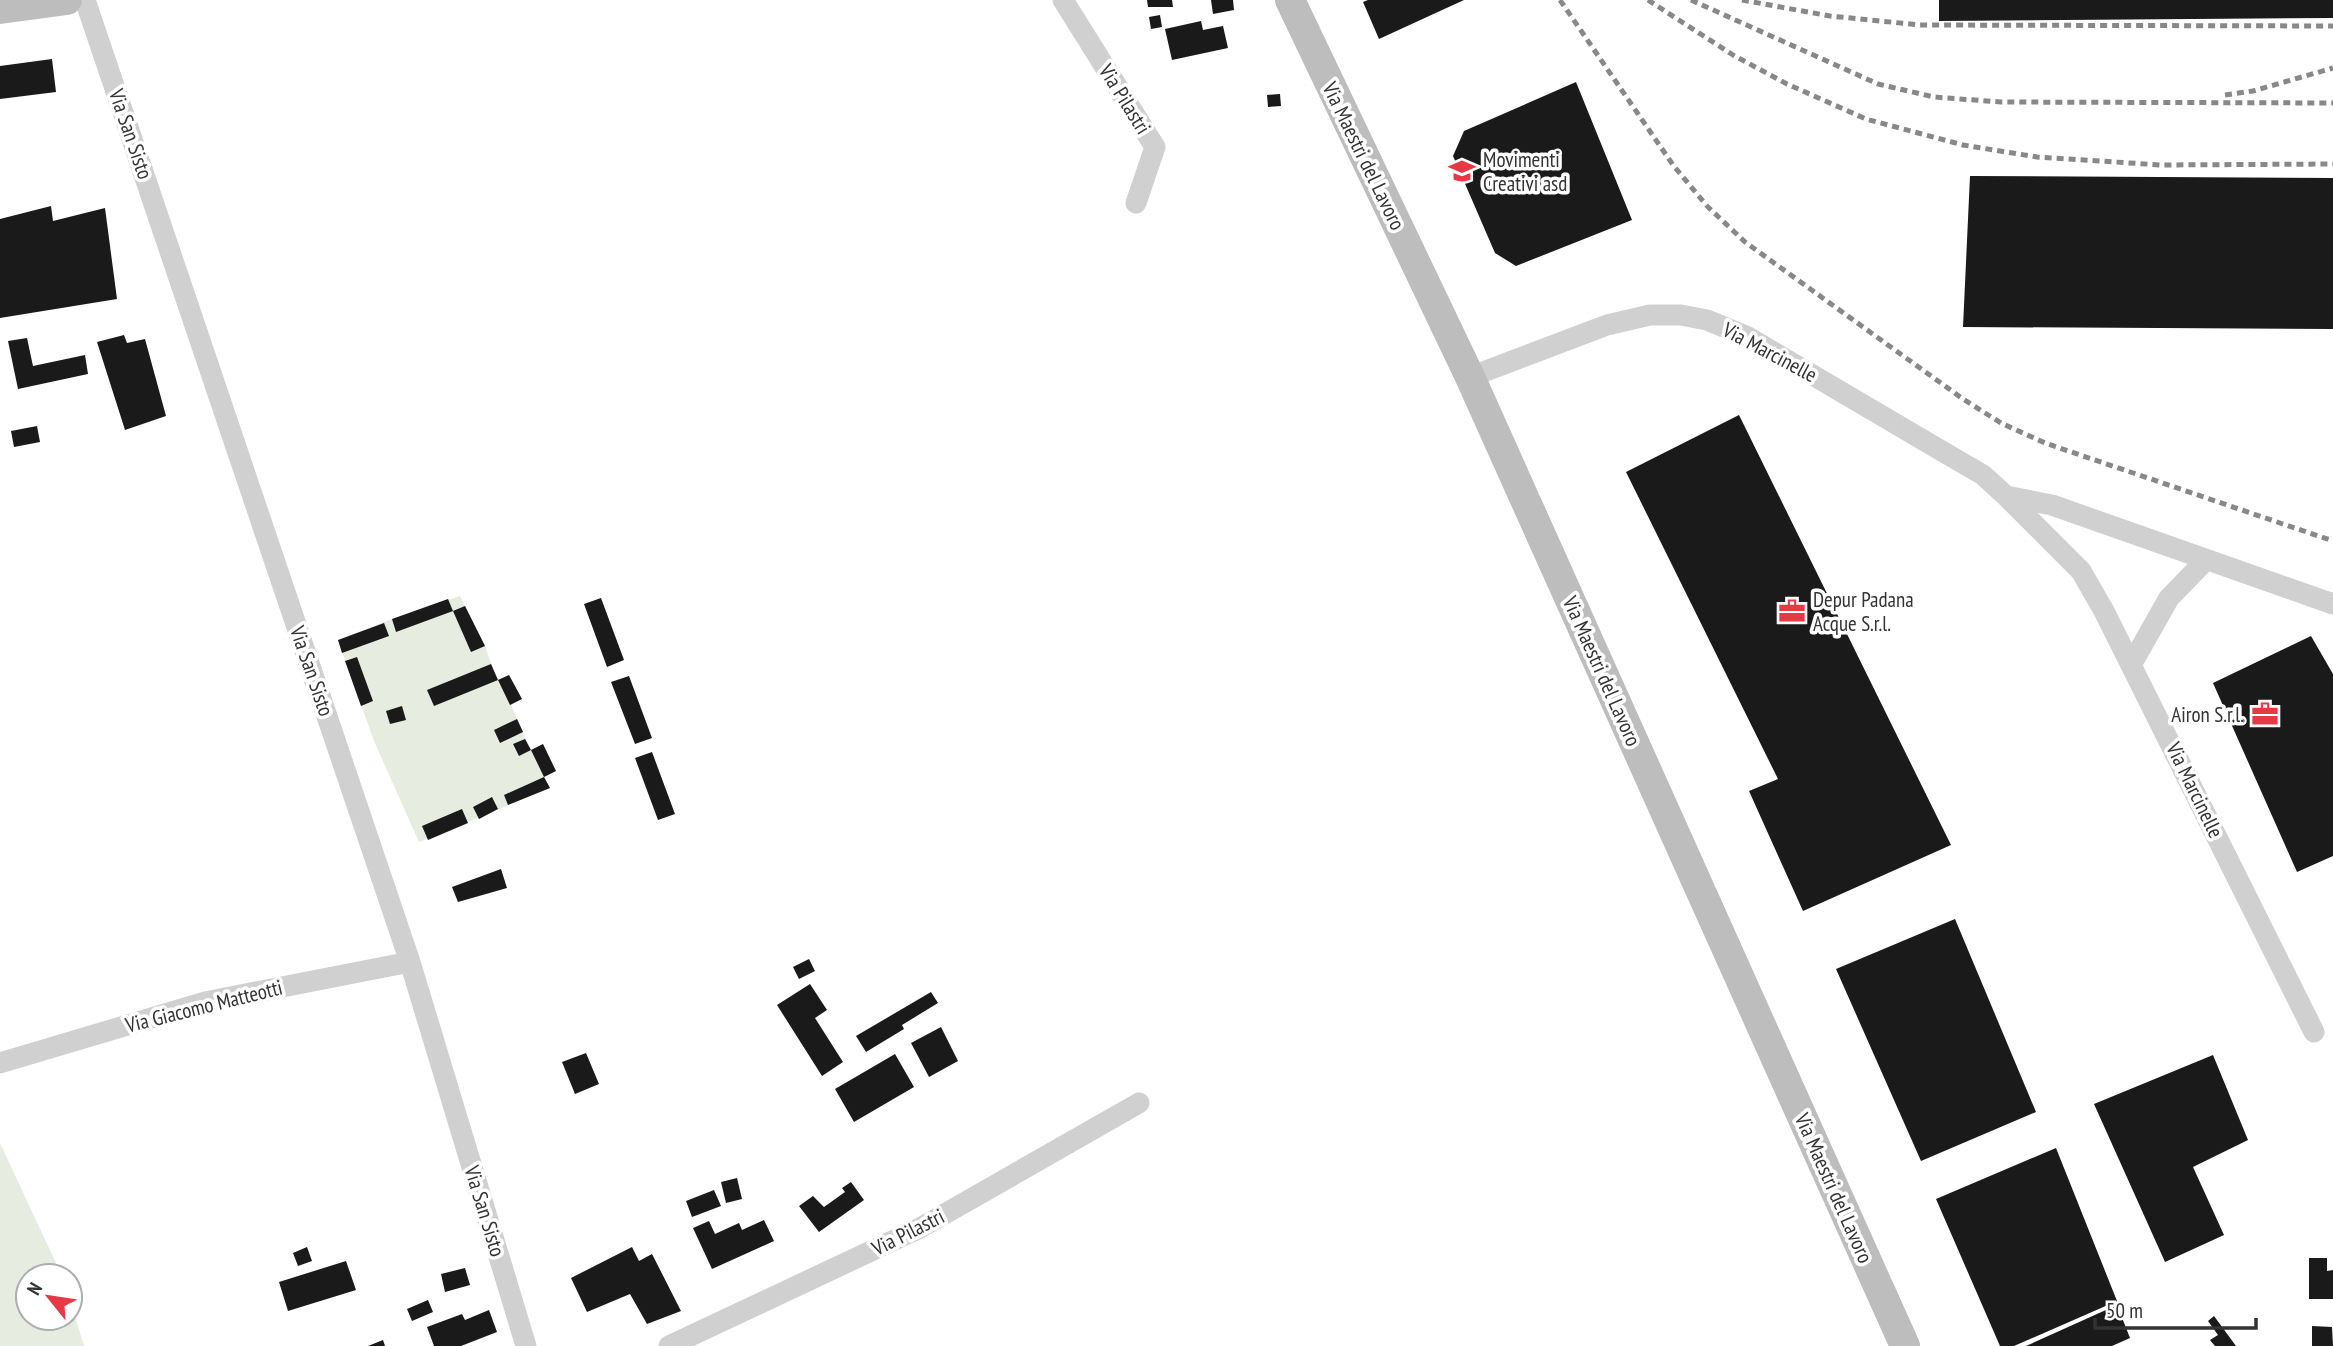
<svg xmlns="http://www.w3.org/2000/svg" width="2333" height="1346" font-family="'PT Sans Narrow',sans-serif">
<rect width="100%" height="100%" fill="#fff"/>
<path fill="#e6ecdf" d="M460,596l25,50 12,34 12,-5 13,24 -11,6 20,45 12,-6 13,27 -12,6 6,11 -131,54 -45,-101 -36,-101 54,-21z
M0,1143l62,133h-34v42h42v-18l14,46h-84z"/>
<path fill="#1a1a1a" d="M1147,0h25l1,7h-25z
M1211,0h22l1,10 -21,4z
M1368,0h96l-85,39 -16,-37z
M1939,0h394v18l-394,3z
M1160,15l2,12 -11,2 -2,-12z
M1201,21l2,9 20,-4 5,22 -56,12 -7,-31z
M52,59l4,33 -56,7v-33z
M1576,82l56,138 -116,46 -21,-13 -42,-97 11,-25z
M1280,94l1,12 -13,1 -1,-12z
M1970,176l363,2v151l-370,-2z
M51,206l2,15 52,-13 12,91 -117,19v-99z
M124,335l3,8 18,-4 21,77 -41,14 -28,-88z
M27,338l6,28 52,-11 3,19 -70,15 -10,-48z
M1739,415l212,430 -148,66 -54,-120 29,-12 -152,-307z
M37,426l3,16 -26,5 -3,-16z
M601,598l23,62 -17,7 -23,-63z
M448,599l5,12 -57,21 -4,-13z
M465,606l20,40 -14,6 -18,-41z
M384,623l5,13 -47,17 -4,-13z
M2311,636l22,38v182l-36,16 -84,-189z
M357,657l16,44 -12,5 -16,-45z
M491,664l7,16 -64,26 -7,-16z
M509,675l13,24 -12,6 -12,-25z
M629,676l23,62 -17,6 -24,-62z
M402,706l4,14 -16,4 -4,-13z
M517,719l6,13 -23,11 -6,-13z
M525,739l6,11 -12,6 -6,-12z
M543,744l13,27 -12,6 -13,-27z
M652,752l23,62 -17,6 -23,-62z
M544,777l6,11 -42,17 -4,-10z
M492,797l6,12 -19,10 -6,-12z
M462,809l6,14 -40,17 -6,-14z
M501,869l6,19 -49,14 -6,-15z
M1955,919l81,193 -115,49 -85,-192z
M809,959l6,12 -16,8 -6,-12z
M810,984l17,26 -12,8 28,44 -21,14 -45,-71z
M931,992l7,11 -36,22 2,4 -38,23 -10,-16z
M941,1027l17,34 -29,16 -18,-34z
M586,1053l13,31 -24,10 -13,-32z
M895,1054l19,33 -60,35 -19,-33z
M2213,1055l35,85 -55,27 31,68 -59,27 -71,-158z
M2056,1148l61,153 -103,45h-14l-64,-147z
M737,1178l5,21 -16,4 -5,-21z
M851,1182l13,18 -45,32 -20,-26 14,-10 11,11 21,-15 -3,-4z
M714,1190l7,16 -29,11 -6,-16z
M764,1220l10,21 -62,28 -19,-41 16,-7 6,13 24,-11 3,7z
M307,1247l5,14 -14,5 -5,-13z
M632,1247l7,14 13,-7 29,57 -34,13 -17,-30 -43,18 -16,-34z
M2309,1258h18v13l6,-1v29h-24z
M346,1261l10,29 -68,21 -9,-29z
M465,1268l5,17 -25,7 -4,-18z
M428,1300l5,12 -21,9 -5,-12z
M2117,1305l13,33 -18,8h-86z
M489,1310l8,22 -36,14h-27l-7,-19 35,-13 3,6z
M2214,1316l22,30h-21l-5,-6 8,-5 -10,-14z
M2312,1326l20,1 1,19h-21z
M383,1340l2,6h-17z"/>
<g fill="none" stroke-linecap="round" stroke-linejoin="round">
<path stroke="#d0d0d0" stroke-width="21" d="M85,0l325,962 116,384
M1063,0l92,147 -19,56
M1470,377l137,-52 43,-10h31l26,5 41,17 204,120 31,18 23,21 46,9 281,99
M2006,496l75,75 23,40 210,421
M2131,665l38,-67 37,-38
M0,1063l205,-61 205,-40
M669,1346l251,-118 219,-125"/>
<path stroke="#bdbdbd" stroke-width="30" d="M1290,0l180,377 435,969
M0,9l67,-9"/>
<path stroke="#888" stroke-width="5" stroke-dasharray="7 5" stroke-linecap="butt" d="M1560,0l113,165 34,41 38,36 218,157 38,24 44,20 288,98
M1648,0l85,55 54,29 79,35 97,26 74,12 124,8 172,-1
M1691,0l187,84 56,13 67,5 332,1
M1742,0l88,16 90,9 413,1
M2225,95l28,-4 80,-23"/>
</g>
<defs>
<symbol id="school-bare" viewBox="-9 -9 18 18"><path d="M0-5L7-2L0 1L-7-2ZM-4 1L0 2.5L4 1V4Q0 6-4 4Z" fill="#e63946" stroke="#fff" stroke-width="2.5" paint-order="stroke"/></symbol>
<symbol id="office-bare" viewBox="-9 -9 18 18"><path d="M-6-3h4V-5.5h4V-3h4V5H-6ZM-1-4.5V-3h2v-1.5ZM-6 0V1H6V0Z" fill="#e63946" stroke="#fff" stroke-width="2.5" paint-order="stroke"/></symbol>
</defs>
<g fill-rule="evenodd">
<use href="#school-bare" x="1443" y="152" width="38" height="38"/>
<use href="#office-bare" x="1773" y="592" width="38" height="38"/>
<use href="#office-bare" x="2246" y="695" width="38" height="38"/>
</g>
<g text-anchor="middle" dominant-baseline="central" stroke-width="7" stroke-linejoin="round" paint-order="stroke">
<g font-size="21" fill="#333" stroke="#fff">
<text transform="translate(1125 99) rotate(58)">Via Pilastri</text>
<text transform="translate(131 134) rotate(71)">Via San Sisto</text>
<text transform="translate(1364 156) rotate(64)">Via Maestri del Lavoro</text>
<text transform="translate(1770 352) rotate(28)">Via Marcinelle</text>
<text transform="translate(312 671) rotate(71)">Via San Sisto</text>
<text transform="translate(1602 671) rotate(66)">Via Maestri del Lavoro</text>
<text transform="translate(2195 790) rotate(64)">Via Marcinelle</text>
<text transform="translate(204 1006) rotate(-14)">Via Giacomo Matteotti</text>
<text transform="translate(1834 1188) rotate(66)">Via Maestri del Lavoro</text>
<text transform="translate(485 1211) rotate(73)">Via San Sisto</text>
<text transform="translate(908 1232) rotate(-27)">Via Pilastri</text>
</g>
<g font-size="21" fill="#333" stroke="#fff" text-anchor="start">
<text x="1483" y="159">Movimenti<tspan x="1483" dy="24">Creativi asd</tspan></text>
<text x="1813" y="599">Depur Padana<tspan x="1813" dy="24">Acque S.r.l.</tspan></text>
<text x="2244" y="714" text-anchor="end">Airon S.r.l.</text>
</g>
</g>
<g transform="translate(49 1297) rotate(300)"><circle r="33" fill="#ffffff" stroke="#adadad" stroke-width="2"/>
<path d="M0-5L12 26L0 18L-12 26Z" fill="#e63946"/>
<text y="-10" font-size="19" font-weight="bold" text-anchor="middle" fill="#333333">N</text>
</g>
<path d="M2095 1318v10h161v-10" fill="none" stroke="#333333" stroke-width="3.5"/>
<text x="2106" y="1318" font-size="21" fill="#333333" stroke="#ffffff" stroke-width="5" paint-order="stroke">50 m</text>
</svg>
